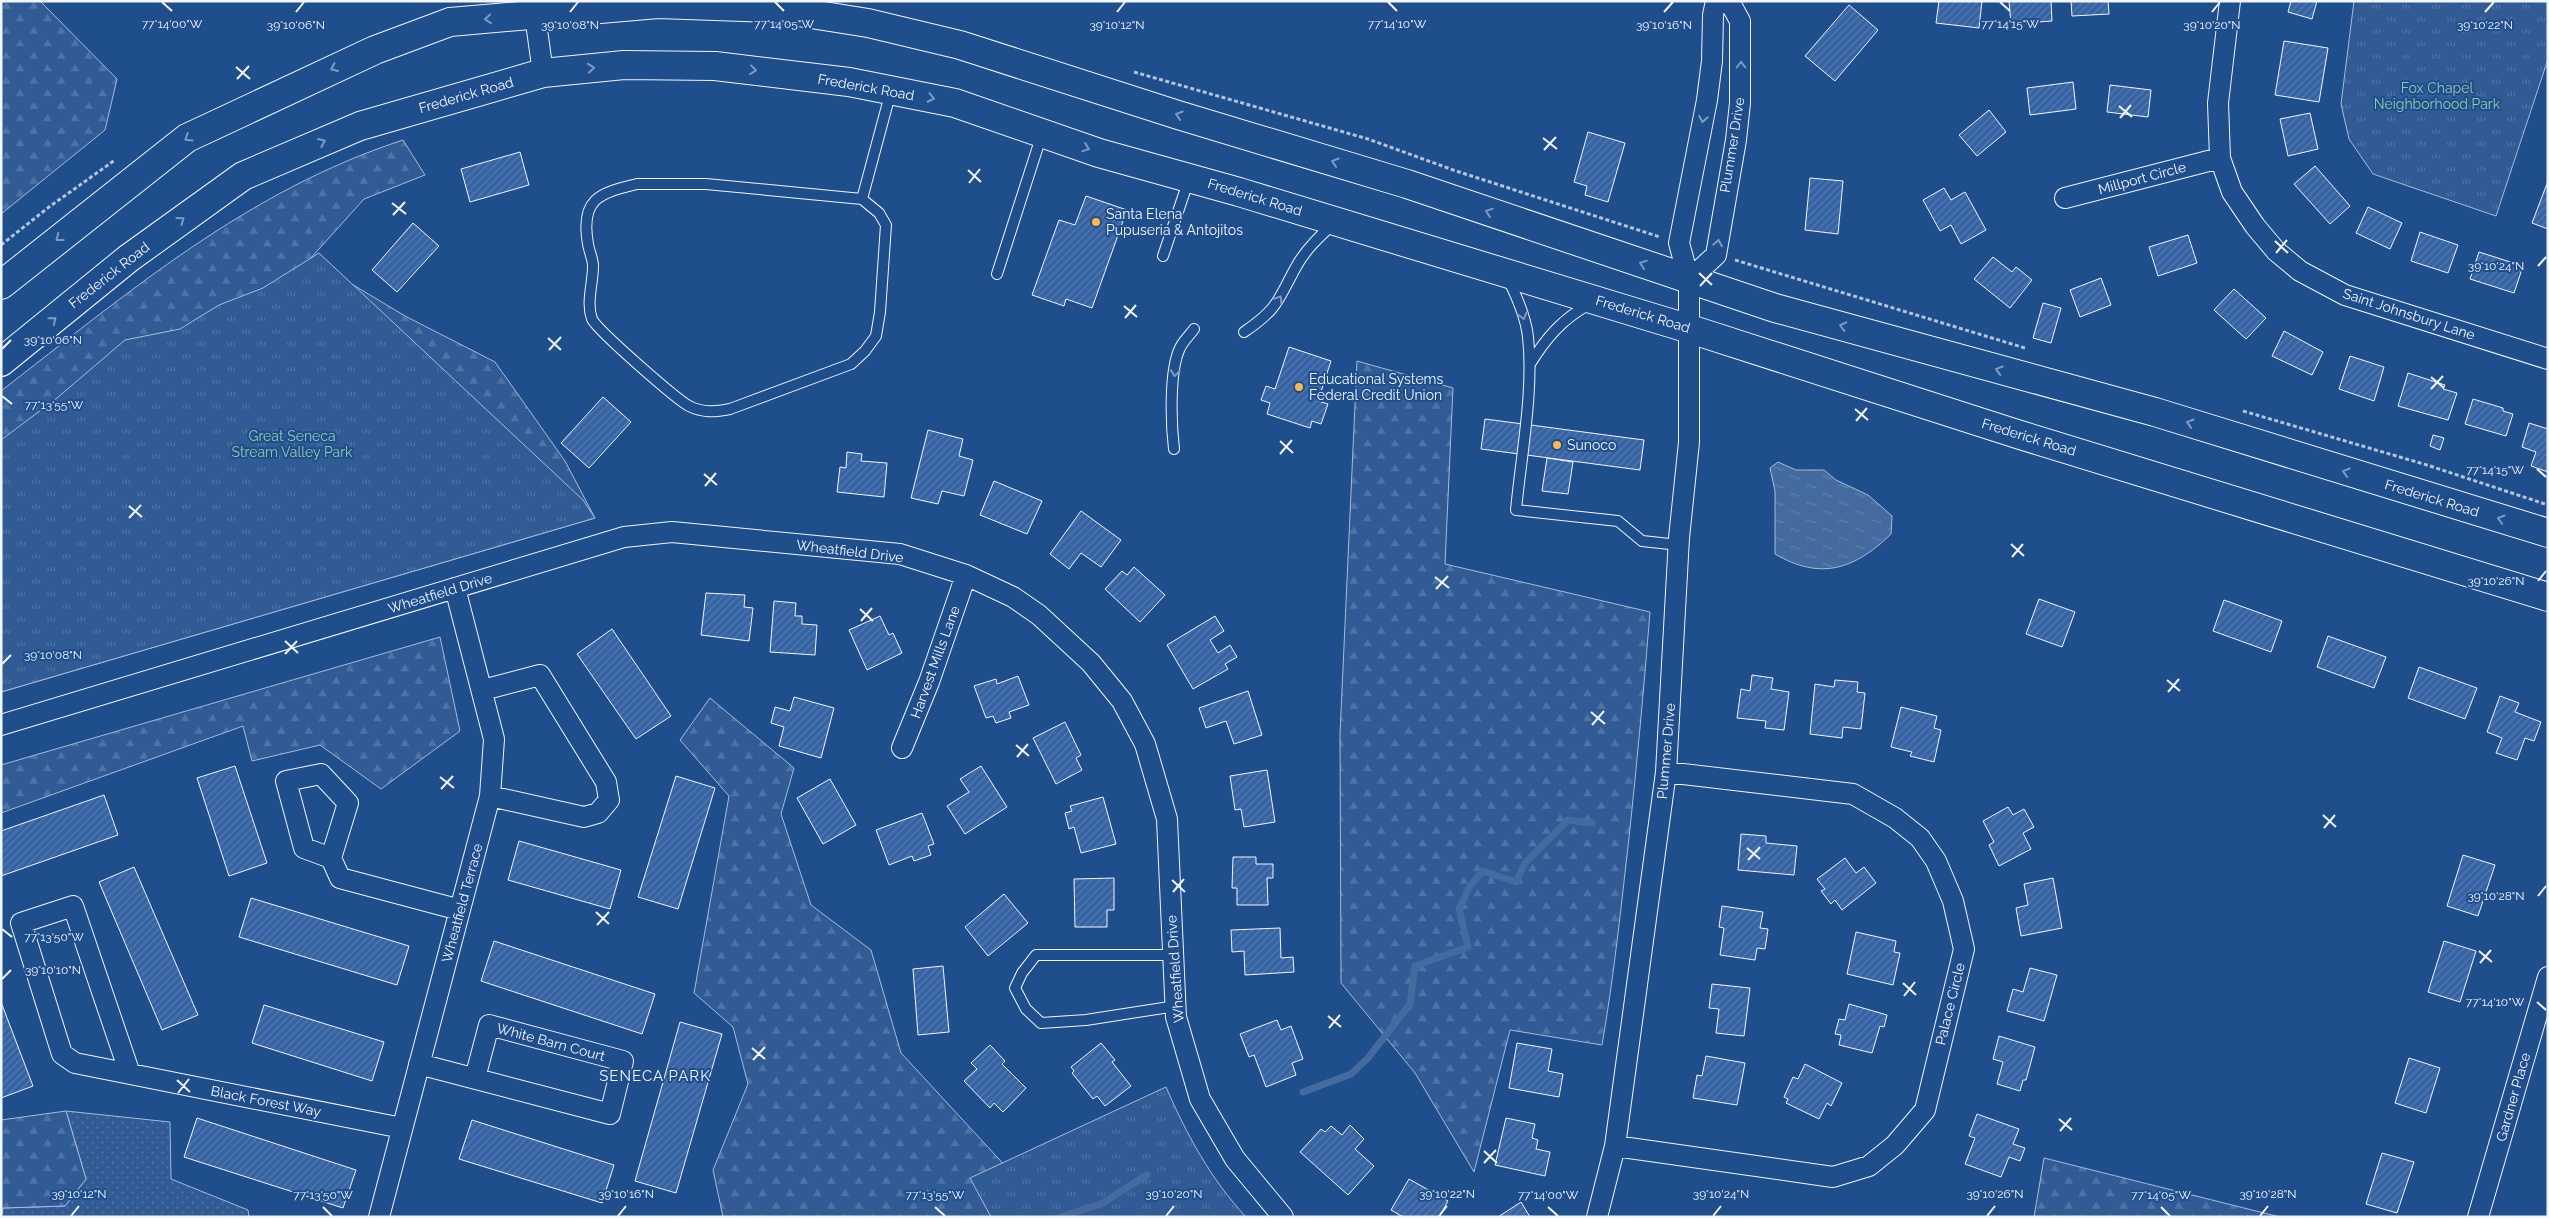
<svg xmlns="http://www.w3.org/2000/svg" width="2549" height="1218" font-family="Raleway,sans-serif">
<defs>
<pattern id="grass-dots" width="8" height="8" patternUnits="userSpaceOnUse" patternTransform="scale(1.25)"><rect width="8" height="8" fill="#305b95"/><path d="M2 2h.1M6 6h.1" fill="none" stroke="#4e73a5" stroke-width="1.8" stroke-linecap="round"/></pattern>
<pattern id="forest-firs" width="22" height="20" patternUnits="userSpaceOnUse" patternTransform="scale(1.25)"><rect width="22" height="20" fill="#305b95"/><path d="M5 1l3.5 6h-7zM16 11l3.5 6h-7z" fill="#4e73a5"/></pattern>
<pattern id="park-tufts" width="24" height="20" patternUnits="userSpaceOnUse" patternTransform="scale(1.25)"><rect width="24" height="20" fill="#305b95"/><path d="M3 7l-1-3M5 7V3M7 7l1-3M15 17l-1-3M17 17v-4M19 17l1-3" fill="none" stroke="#4e73a5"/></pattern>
<pattern id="water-ripples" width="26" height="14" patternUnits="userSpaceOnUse" patternTransform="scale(1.25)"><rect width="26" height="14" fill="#446ba0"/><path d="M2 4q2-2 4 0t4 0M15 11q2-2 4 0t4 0" fill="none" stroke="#5f81ae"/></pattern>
<pattern id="building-hatch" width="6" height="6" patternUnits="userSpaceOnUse" patternTransform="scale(1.25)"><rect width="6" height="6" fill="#3563a3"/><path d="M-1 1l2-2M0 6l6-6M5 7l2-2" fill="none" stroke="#537ab1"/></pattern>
</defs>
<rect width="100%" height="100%" fill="#1f4e8c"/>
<path fill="url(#grass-dots)" stroke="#a8bbd7" d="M66,1111l104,11 1,57 77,31 1,7h-248l2,-9 62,-2 21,-27z"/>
<path fill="url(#forest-firs)" stroke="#a8bbd7" d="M1,1h39l77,78 -12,51 -104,84z
M403,140l22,35 -61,24 -54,60 95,57 90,46 70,99 30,57 -594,174v-301c128,-99 246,-200 402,-251z
M1357,361l96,27 -8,176 205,48c-6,75 -13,151 -21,226 -8,69 -15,138 -27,207l-92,-15 -36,142 -59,-99 -74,-90 -1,-249z
M440,637l20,94 -79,58 -61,-44 -68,16 -9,-35 -242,87v-48z
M710,698l84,70 -13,46 30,91 60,45 30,103 109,118 203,46h-490l-10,-47 35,-86 -15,-57 -39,-34 35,-197 -49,-56z
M66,1111l20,68 -21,27 -62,2 -2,9v-97z
M2044,1158l232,58 3,1h-245z"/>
<path fill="url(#park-tufts)" stroke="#a8bbd7" d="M2354,1h194v58l-52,157 -123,-42 -24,-35 -8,-35z
M319,253l264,247 12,18 -594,174v-252l56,-42 68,-58 55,-11 39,-24 44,-17z
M1166,1087c21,48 44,91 80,130h-255l-21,-39z"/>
<path fill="url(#water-ripples)" stroke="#a8bbd7" d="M1778,462l18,8h28l12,10 32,15 24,21 -1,18c-36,35 -70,47 -116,20v-63l-5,-23z"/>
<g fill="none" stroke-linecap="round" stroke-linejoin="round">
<path stroke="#446ba0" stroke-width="7" d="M1303,1092l48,-18 17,-16 42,-54 5,-38 53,-19 -9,-38 11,-23 13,-15 33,11 9,-19 43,-43 24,3
M1060,1217l41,-13 46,-29"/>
</g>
<path fill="url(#building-hatch)" stroke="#f2f6ff" d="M1939,1h43l-3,27 -43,-5z
M2009,1h42l1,20 -41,3z
M2071,1h37l1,13 -37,2z
M2291,1h26l-5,18 -24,-7z
M1849,5l29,25 -43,51 -30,-25z
M2284,41l44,7 -9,54 -44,-7z
M2073,82l3,27 -46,6 -3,-27z
M2110,85l41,5 -3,27 -41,-5z
M1989,110l17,22 -29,24 -18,-21z
M2310,113l8,36 -30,7 -8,-37z
M1588,132l37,11 -17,59 -23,-7 2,-9 -13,-4z
M520,152l9,33 -59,17 -9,-33z
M2315,166l35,40 -20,18 -36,-40z
M1810,178l33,3 -5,53 -33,-4z
M2548,181v48l-16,-6z
M1944,188l7,12 14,-8 21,38 -25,14 -10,-19 -11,6 -17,-31z
M1086,196l41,14 -35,98 -26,-9 -2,7 -32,-11 27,-75 16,5z
M2368,207l34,16 -12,26 -34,-16z
M413,223l26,23 -42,46 -25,-22z
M2420,232l38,13 -10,28 -37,-12z
M2188,235l9,28 -39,13 -9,-29z
M2479,252l44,14 -9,27 -44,-14z
M1993,257l19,15 4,-5 16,13 -22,28 -36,-29z
M2101,278l10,27 -31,12 -10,-27z
M2234,289l32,29 -20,21 -32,-29z
M2043,303l18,5 -10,35 -18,-5z
M2284,331l39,21 -11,23 -40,-19z
M1289,347l42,14 -13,40 10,3 -7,20 -9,-3 -2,7 -43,-14 3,-11 -9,-3 5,-14 9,3z
M2350,356l34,11 -10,34 -35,-12z
M2408,373l37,12 -2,4 14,4 -9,27 -50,-14z
M603,397l28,25 -42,46 -28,-25z
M2473,399l30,9v3l10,3 -7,22 -41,-12z
M1485,419l159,21 -4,30 -159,-21z
M2529,423l19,6v43l-17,-6 5,-14 -14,-5z
M928,430l35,9 -4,17 14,4 -9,36 -22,-5 -4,13 -27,-6z
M2433,435l11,3 -4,12 -10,-4z
M847,452l15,2 -1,7 26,2 -3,34 -47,-5 3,-25 6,1z
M1547,458l26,4 -5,32 -26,-3z
M994,481l48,20 -15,33 -47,-19z
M1081,511l40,29 -20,27 -20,-14 -12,16 -19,-15z
M1134,567l31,28 -25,27 -35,-33 17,-18 5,4z
M706,593l39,2 -1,12 9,1 -4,33 -48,-6z
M2039,599l36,13 -13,35 -36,-13z
M2224,600l58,21 -11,31 -58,-21z
M774,601l22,2 -1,13h7v8l15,1 -2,30 -45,-3z
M880,616l9,19 4,-2 9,20 -35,17 -18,-40z
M1215,616l9,15 -14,9 8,13 12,-8 7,12 -12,7 3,5 -35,20 -26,-44z
M612,629l59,87 -35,23 -59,-85z
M2328,636l58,21 -12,31 -57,-21z
M2419,667l58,21 -12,31 -57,-21z
M1752,675l21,3 -2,11 18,3 -5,38 -19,-2 1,-7 -29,-3 4,-29 9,2z
M1018,676l11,29 -20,7 2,6 -15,5 -3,-7 -7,2 -12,-32 22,-7 1,5z
M1835,680l23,2 -1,10 8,1 -4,36 -18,-2 -1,11 -32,-4 5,-50 19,3z
M1248,691l14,44 -28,9 -8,-23 -20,7 -7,-20z
M2500,696l19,7 -4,9 26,10 -7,19 -9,-3 -8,22 -21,-7 6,-15 -15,-6z
M794,697l40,11 -13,50 -42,-12 5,-19 -13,-4 4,-16 15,4z
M1901,707l36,9 -3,12 7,2 -7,32 -24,-6 2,-4 -21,-5z
M1065,722l16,33 -5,3 6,12 -26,14 -23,-46z
M235,766l32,97 -38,13 -32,-98z
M981,766l26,41 -42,27 -18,-28 22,-14 -9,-13z
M1267,770l8,52 -31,5 -3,-18 -6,1 -5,-34z
M676,776l39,12 -37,121 -40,-12z
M830,779l26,46 -33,19 -26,-46z
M104,795l14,40 -117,41v-45z
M1103,797l13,47 -35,9 -7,-26 -5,2 -4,-16 7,-2 -2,-5z
M2008,807l5,8 11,-6 10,18 -11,6 8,16 -32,17 -10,-21 5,-3 -11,-21z
M922,813l12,31 -6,2 3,9 -17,6 -2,-5 -23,9 -13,-35z
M1741,834l25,2v7l31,3 -3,29 -56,-5z
M519,841l102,29 -11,39 -102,-29z
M2463,855l32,10 -17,51 -31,-10z
M1233,857h23v7h17v14h-6l1,27h-31v-17h-5z
M1845,858l11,15 8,-6 12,16 -34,27 -7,-10 -4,4 -10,-13 4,-2 -8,-10z
M134,867l64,148 -36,15 -63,-148z
M1114,878v32h-7v17h-32l-1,-48z
M2053,878l9,50 -41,8 -5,-28 12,-3 -4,-21z
M1004,894l24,29 -40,33 -23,-29z
M251,898l158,48 -12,39 -158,-48z
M1722,906l41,6 -3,16 8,1 -3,20 -8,-1 -2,12 -35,-5 4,-27 -5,-1z
M1280,928l1,30 12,-1 1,15 -49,3 -1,-24 -12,1 -1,-22z
M1856,932l40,9 -2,11 6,1 -7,32 -46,-11z
M494,941l161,53 -13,40 -161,-53z
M2444,941l32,10 -16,51 -32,-10z
M943,966l6,66 -31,3 -5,-66z
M2030,968l27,7 -13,46 -37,-10 6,-22 10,3z
M1712,984l38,4 -6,48 -28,-3 3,-24 -10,-1z
M1,1002l32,84 -32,12z
M1849,1004l38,11 -3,12 -4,-1 -8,27 -33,-8 2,-10 -6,-1 4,-15 6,1z
M264,1005l120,37 -12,39 -120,-38z
M1277,1020l4,10 10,-4 12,33 -11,4 4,12 -30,12 -12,-32 -5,2 -9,-23z
M680,1022l42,12 -46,159 -41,-12z
M1999,1036l36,11 -9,33h-3l-3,11 -23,-7 6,-22 -10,-3z
M1101,1043l14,17 -3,2 19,24 -26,20 -8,-10 -4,3 -21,-26 2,-2 -3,-4z
M1517,1043l35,6 -4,22 15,3 -4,23 -50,-9z
M990,1045l15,16 -3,3 24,24 -23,24 -9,-9 -4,5 -26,-27 13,-12 -6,-6z
M1706,1056l39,7 -8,42 -44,-7 4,-23 5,1z
M2409,1058l31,10 -14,45 -31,-10z
M1805,1064l37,19 -11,23 -4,-3 -8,16 -33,-16 2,-4 -4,-2 9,-20 5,2z
M1977,1114l42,15 -6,15 12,4 -5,13 -11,-4 -8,20 -36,-13 10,-26 -6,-2z
M197,1118l159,52 -13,38 -159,-51z
M1506,1118l29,6 -3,14 6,2 -2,9 14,3 -5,24 -50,-11z
M472,1120l142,45 -12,38 -143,-44z
M1350,1125l14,14 -9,10 19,17 -26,29 -48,-43 21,-23 4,3 6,-6 11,9z
M2382,1153l32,9 -17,51 -31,-9z
M1409,1179l39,22 -9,16h-36l-12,-7z
M1521,1202l9,15h-32z"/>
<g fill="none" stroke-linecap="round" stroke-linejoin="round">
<defs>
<path id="service" d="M637,184h69l156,15 17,14 7,12 -6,87 -4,24 -11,15 -14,13 -121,45c-15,3 -27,4 -41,-3 -13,-7 -92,-76 -97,-87 -6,-17 1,-35 1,-53 0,-7 -4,-15 -5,-22 -8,-45 11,-51 49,-60z
M862,199l29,-108
M1163,256l26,-77
M997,274l45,-140
M1508,279c9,18 18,38 20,58 6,54 -7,119 -12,173l102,11 24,20 37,4
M1244,332c35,-24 33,-31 52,-65 9,-17 24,-31 38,-44
M1530,364c16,-26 33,-46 60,-60
M1174,449c-3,-25 -5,-79 6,-101 3,-7 10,-13 14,-19
M1173,955h-137l-14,18 -7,15 11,21 15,14 45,-3 90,-14"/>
<path id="minor" d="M533,1l10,72
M2230,1l-12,102 2,55 12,34 23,34 21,25 24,20 45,24 203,64
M2065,198l155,-40
M1689,280l27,-25 20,-115 4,-37v-82l-11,-20
M483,690l57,-15 66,107 3,18 -11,13 -14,4 -94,-21
M1,725l623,-188 48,-5 228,22 66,21 47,22 26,18 52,48 31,38 23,43 22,75 9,198 24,82 35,60 48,58
M902,748l27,-66 37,-107
M331,858l17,-55 -27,-29 -35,7 18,67 27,10 9,20 120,32
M419,1064l191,50 13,-53 -134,-36 -14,53
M130,1074l-57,-168 -52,17 41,131 13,9 327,65
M1615,1146l218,31 36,-11 26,-21 30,-35 39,-161 -11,-48 -17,-40 -16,-23 -25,-20 -42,-24 -187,-22
M379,1217l111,-421 4,-57 -39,-151
M1597,1217l18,-71 51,-374 13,-234 10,-96v-162l-10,-37 28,-143 5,-39 1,-46 3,-14
M2478,1217l70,-240"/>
<path id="primary" d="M1,285l186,-147 188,-88 75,-28 208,-18 115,4 95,15 92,22 218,70 229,69 368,124 380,104 393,121
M1,362l128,-104 114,-82 117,-50 183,-53 81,-8 91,1 134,16 106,21 144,50 140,39 451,137 327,105 531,163"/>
</defs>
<use href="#service" stroke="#f2f6ff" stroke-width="12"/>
<use href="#minor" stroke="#f2f6ff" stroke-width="22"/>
<use href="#primary" stroke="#f2f6ff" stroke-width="30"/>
<path stroke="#b3c4dc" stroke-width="3" stroke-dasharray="4 2.5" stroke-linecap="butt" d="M1134,72l234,67 88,32 204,66
M1,245l48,-38 66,-47
M1735,260l290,88
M2243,411l184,54 121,40"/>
<use href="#service" stroke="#1f4e8c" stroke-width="10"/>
<use href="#minor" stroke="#1f4e8c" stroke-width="20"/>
<use href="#primary" stroke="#1f4e8c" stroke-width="28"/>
</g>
<defs><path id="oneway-chevron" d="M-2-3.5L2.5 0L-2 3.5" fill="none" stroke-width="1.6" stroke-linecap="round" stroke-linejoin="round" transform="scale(1.25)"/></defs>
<g stroke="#7e9ac0">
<use href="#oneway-chevron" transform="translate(488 19) rotate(175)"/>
<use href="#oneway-chevron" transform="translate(1741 65) rotate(-90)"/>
<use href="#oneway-chevron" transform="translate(334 68) rotate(156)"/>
<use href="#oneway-chevron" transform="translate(591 68) rotate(-6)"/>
<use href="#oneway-chevron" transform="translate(753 70) rotate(7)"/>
<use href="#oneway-chevron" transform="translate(931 98) rotate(12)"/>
<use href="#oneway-chevron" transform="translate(1179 115) rotate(-163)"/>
<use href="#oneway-chevron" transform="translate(1703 119) rotate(100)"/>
<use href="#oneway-chevron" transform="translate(188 138) rotate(148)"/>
<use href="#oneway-chevron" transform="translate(322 142) rotate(-23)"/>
<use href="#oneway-chevron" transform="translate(1086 148) rotate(19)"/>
<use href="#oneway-chevron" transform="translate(1335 162) rotate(-163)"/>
<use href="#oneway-chevron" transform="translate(1489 212) rotate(-161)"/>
<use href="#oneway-chevron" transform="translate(181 220) rotate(-36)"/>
<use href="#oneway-chevron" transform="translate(59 238) rotate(142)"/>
<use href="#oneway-chevron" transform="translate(1718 243) rotate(-81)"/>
<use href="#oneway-chevron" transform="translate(1643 264) rotate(-161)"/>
<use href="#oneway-chevron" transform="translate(1279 299) rotate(-58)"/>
<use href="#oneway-chevron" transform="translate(1523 316) rotate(75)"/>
<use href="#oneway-chevron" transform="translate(53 320) rotate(-39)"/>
<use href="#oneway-chevron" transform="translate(1843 326) rotate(-166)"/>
<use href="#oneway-chevron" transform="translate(1999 370) rotate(-164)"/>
<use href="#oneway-chevron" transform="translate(1175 373) rotate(95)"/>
<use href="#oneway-chevron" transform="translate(2190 423) rotate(-163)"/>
<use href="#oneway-chevron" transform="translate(2346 472) rotate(-163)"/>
<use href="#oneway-chevron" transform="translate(2501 519) rotate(-164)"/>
</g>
<path fill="none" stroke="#f2f6ff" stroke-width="2" d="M162,2l10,9M775,2l9,9M1388,2l9,9M2000,2l10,9M296,12l8,-10M570,12l8,-10M1117,12l8,-10M1664,12l9,-10M2212,12l8,-10M2485,12l9,-10M236,67l14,12M237,79l12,-13M2119,106l13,11M2120,118l11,-13M1543,138l14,11M1544,150l12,-13M968,170l13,12M969,183l11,-14M392,203l14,11M393,215l12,-13M2275,241l13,12M2276,253l11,-13M2538,266l8,-9M1699,273l13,12M1700,286l12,-13M1124,306l13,11M1125,318l11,-13M548,338l13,12M2,349l9,-9M549,350l12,-13M2431,377l13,11M2431,389l12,-13M2,396l10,8M1855,409l13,11M1856,421l11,-13M1280,441l13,12M1280,454l12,-14M2537,469l9,8M704,474l13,11M705,486l11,-13M129,506l13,11M129,518l12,-13M2011,544l13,12M2012,557l11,-13M1435,577l14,11M2538,581l8,-10M1436,589l12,-13M860,609l13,12M861,621l11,-13M285,641l13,12M285,654l12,-13M2,664l9,-9M2167,680l13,11M2168,692l11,-13M1591,712l14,12M1592,725l12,-14M1016,745l13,11M1017,757l11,-13M440,777l14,11M441,789l12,-13M2323,815l13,12M2324,828l11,-13M1747,848l13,11M1748,860l12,-13M1172,880l13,12M1173,892l11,-13M2538,896l8,-10M596,912l13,12M597,925l12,-13M2,929l10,8M2479,951l13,11M2480,963l11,-13M2,979l9,-9M1903,983l13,12M1904,996l11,-14M2537,1002l9,8M1328,1016l13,11M1329,1028l11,-13M752,1048l13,11M753,1060l12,-13M177,1080l13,12M178,1093l11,-14M2059,1119l13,11M2060,1131l11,-13M1484,1151l13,12M1484,1163l12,-13M323,1207l9,9M935,1207l10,9M1548,1207l10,9M2161,1207l9,9M71,1216l8,-10M618,1216l8,-10M1166,1216l8,-10M1439,1216l8,-10M1713,1216l8,-10M1987,1216l8,-10M2260,1216l8,-10"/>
<g fill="#ffb74d" stroke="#1f4e8c" stroke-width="2">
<circle cx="1096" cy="222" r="5"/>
<circle cx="1299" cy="387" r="5"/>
<circle cx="1557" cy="445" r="5"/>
</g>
<g text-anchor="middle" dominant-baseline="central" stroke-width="4" stroke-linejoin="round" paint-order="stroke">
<g font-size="14" fill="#f2f6ff" stroke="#1f4e8c">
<text transform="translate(866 87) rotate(10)">Frederick Road</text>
<text transform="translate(466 95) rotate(-16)">Frederick Road</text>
<text transform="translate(1732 145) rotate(-81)">Plummer Drive</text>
<text transform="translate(2142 178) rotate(-15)">Millport Circle</text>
<text transform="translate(1255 197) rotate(17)">Frederick Road</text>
<text transform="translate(109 275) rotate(-38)">Frederick Road</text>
<text transform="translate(1643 314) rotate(17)">Frederick Road</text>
<text transform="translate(2409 314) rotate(18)">Saint Johnsbury Lane</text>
<text transform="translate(2029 437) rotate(17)">Frederick Road</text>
<text transform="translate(2432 498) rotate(17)">Frederick Road</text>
<text transform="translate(850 551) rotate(7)">Wheatfield Drive</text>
<text transform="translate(440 593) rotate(-17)">Wheatfield Drive</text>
<text transform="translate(935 662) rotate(-70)">Harvest Mills Lane</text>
<text transform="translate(1666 751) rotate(-85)">Plummer Drive</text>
<text transform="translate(462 903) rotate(-75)">Wheatfield Terrace</text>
<text transform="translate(1175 969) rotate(-94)">Wheatfield Drive</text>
<text transform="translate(1950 1004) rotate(-76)">Palace Circle</text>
<text transform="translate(551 1042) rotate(15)">White Barn Court</text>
<text transform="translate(2513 1097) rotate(-74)">Gardner Place</text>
<text transform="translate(266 1101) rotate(11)">Black Forest Way</text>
</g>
<g font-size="14" fill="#97c8a6" stroke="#1f4e8c">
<text x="2437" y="88">Fox Chapel<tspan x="2437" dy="16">Neighborhood Park</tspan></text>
<text x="292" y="436">Great Seneca<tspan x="292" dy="16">Stream Valley Park</tspan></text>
</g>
<g font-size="14" fill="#f2f6ff" stroke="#1f4e8c" text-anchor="start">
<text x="1106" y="214">Santa Elena<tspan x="1106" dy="16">Pupuseria &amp; Antojitos</tspan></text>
<text x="1309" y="379">Educational Systems<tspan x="1309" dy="16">Federal Credit Union</tspan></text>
<text x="1567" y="445">Sunoco</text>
</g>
<g font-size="15" letter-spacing="1" fill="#f2f6ff" stroke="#1f4e8c">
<text x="655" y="1076">SENECA PARK</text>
</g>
</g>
<g font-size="12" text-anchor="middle" fill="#f2f6ff" stroke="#1f4e8c" stroke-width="4" stroke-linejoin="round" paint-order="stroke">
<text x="172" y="28">77°14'00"W</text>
<text x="784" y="28">77°14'05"W</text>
<text x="1397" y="28">77°14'10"W</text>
<text x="2010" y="28">77°14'15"W</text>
<text x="296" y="29">39°10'06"N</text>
<text x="570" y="29">39°10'08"N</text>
<text x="1117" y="29">39°10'12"N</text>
<text x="1664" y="29">39°10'16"N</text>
<text x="2212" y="29">39°10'20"N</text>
<text x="2485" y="29">39°10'22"N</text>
<text x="2496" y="270">39°10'24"N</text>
<text x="53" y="344">39°10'06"N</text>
<text x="54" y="409">77°13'55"W</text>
<text x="2495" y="474">77°14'15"W</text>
<text x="2496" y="585">39°10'26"N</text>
<text x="53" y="659">39°10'08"N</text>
<text x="2496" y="900">39°10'28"N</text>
<text x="54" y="941">77°13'50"W</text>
<text x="53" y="974">39°10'10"N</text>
<text x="2495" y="1006">77°14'10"W</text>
<text x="79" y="1198">39°10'12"N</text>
<text x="626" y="1198">39°10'16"N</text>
<text x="1174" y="1198">39°10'20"N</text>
<text x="1447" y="1198">39°10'22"N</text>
<text x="1721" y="1198">39°10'24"N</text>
<text x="1995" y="1198">39°10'26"N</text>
<text x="2268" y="1198">39°10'28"N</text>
<text x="323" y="1199">77°13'50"W</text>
<text x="935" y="1199">77°13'55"W</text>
<text x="1548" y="1199">77°14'00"W</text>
<text x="2161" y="1199">77°14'05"W</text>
</g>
<rect width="2549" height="1218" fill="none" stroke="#f2f6ff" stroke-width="5"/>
</svg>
